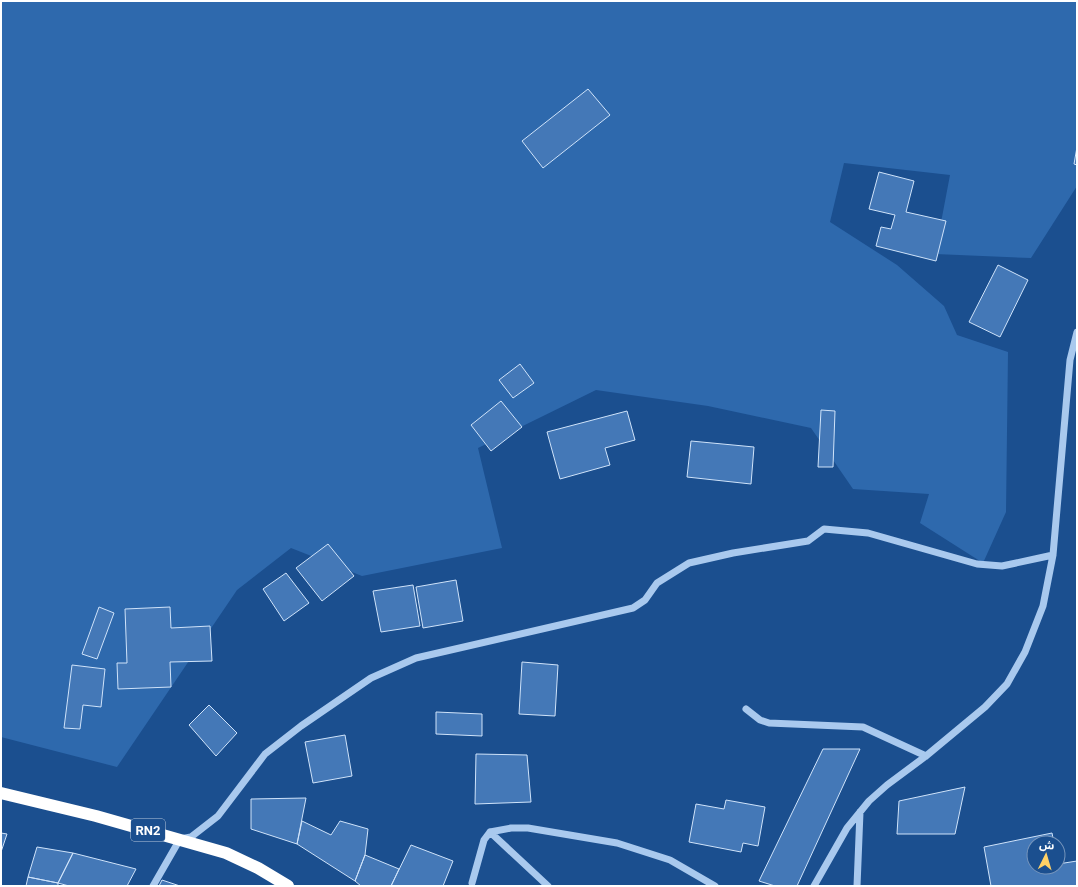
<svg xmlns="http://www.w3.org/2000/svg" width="1078" height="887" font-family="Roboto,'Noto Sans Arabic',sans-serif">
<rect width="100%" height="100%" fill="#1b4f8f"/>
<path fill="#2e69ad" d="M1,1h1076v185l-46,72 -96,-4 15,-79 -106,-12 -14,59 67,43 47,41 13,29 51,17 -2,160 -23,51 -63,-40 9,-29 -76,-5 -42,-61 -103,-22 -112,-16 -118,58 24,100 -140,28 -71,-28 -54,42 -120,177 -116,-30z"/>
<path fill="#4478b7" stroke="#cfe3fa" d="M588,89l22,26 -67,53 -21,-27z
M1077,147v18l-3,-1z
M879,172l35,9 -8,31 40,9 -10,40 -60,-15 5,-19 10,2 4,-14 -26,-6z
M998,265l30,15 -28,57 -31,-15z
M520,364l14,19 -21,15 -14,-18z
M501,401l21,26 -31,24 -20,-26z
M821,410l14,1 -2,56h-15z
M627,411l8,29 -30,8 5,17 -50,14 -13,-47z
M691,441l63,6 -3,37 -64,-7z
M328,544l26,32 -32,25 -26,-33z
M286,573l23,30 -25,18 -21,-32z
M456,580l7,41 -40,7 -7,-41z
M413,585l7,41 -39,6 -8,-41z
M99,607l15,6 -17,46 -15,-5z
M170,607l1,21 39,-2 2,35 -42,1 1,25 -53,2 -1,-26h10l-2,-54z
M522,662l36,3 -3,51 -36,-2z
M72,665l33,4 -4,38 -18,-2 -3,24 -16,-1z
M209,705l28,28 -21,23 -27,-31z
M436,712l46,2v22l-46,-2z
M345,735l7,41 -39,7 -8,-41z
M823,749h37l-63,137h-22l-16,-5z
M476,754l51,1 4,47 -56,2z
M965,787l-10,47h-58l2,-33z
M306,798l-9,46 -46,-15v-30z
M726,800l39,7 -7,39 -15,-3 -2,9 -52,-10 7,-38 28,5z
M302,821l29,14 9,-14 28,8 -3,26 -10,26 -58,-37z
M1,833l6,1 -6,18z
M1052,833l2,10h-20v24h24v-3l19,-3v25h-86l-7,-39z
M411,845l42,16 -10,25h-52z
M37,847l36,6 -15,30 -30,-6z
M73,853l63,16 -9,17h-58l-11,-3z
M365,855l34,14 -8,17h-30l-6,-5z
M28,877l30,6v3h-32z
M162,880l18,6h-21z"/>
<g fill="none" stroke-linecap="round" stroke-linejoin="round">
<path stroke="#a9c9ee" stroke-width="7" d="M746,709l14,11 9,3 94,4 63,29
M472,883l12,-43 6,-8
M153,886l27,-47 11,-2 27,-21 47,-62 36,-28 70,-48 45,-20 217,-50 12,-8 12,-17 32,-20 44,-10 75,-12 16,-12 44,4 109,31 25,2 51,-11
M548,886l-58,-54 21,-4h17l89,15 53,17 45,26
M814,886l33,-58 22,-27 18,-16 39,-29 59,-49 22,-23 18,-32 18,-46 10,-51 17,-195 7,-28
M857,886l3,-74"/>
<path stroke="#fff" stroke-width="12" d="M1,793l95,23 130,37 32,15 30,18"/>
</g>
<g text-anchor="middle" dominant-baseline="central" stroke-width="3" stroke-linejoin="round" paint-order="stroke">
<rect fill="#1b4f8f" stroke="#bbcadd" stroke-width="1" x="131" y="819" width="34" height="22" rx="3"/>
<g font-size="13" font-weight="bold" fill="#fff">
<text x="148" y="830">RN2</text>
</g>
</g>
<rect width="1078" height="887" fill="none" stroke="#ffffff" stroke-width="4"/>
<g transform="translate(1046 855) rotate(5)"><circle r="19" fill="#1b4f8f" stroke="#7695bc"/>
<path d="M0-3L7 15L0 10L-7 15Z" fill="#ffd166"/>
<text y="-6" font-size="11" font-weight="bold" text-anchor="middle" fill="#ffffff">ش</text>
</g>
</svg>
